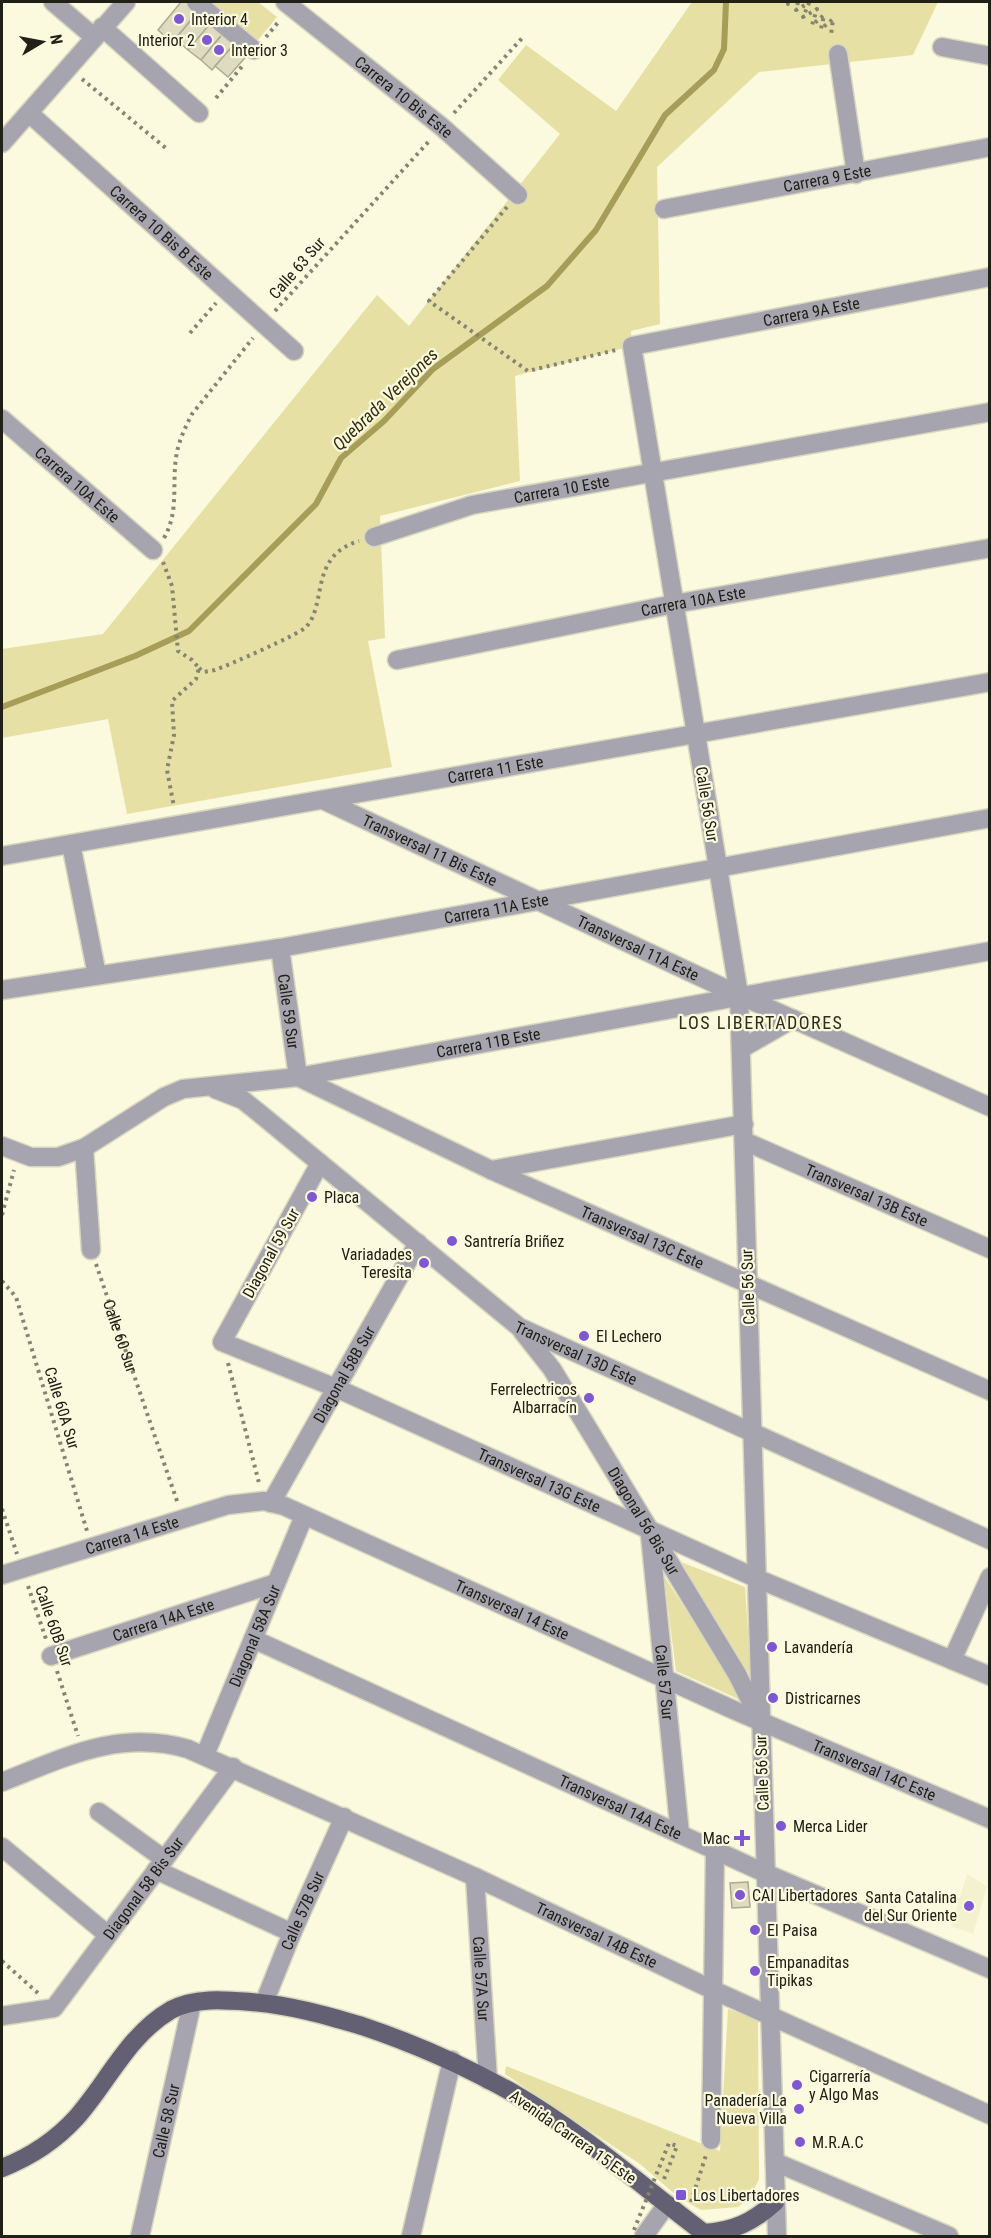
<svg xmlns="http://www.w3.org/2000/svg" width="991" height="2238" font-family="'Roboto Condensed',sans-serif">
<rect width="100%" height="100%" fill="#fbf9de"/>
<path fill="#f4f1ce" d="M967,1874l20,12 -14,48 -22,-8z"/>
<path fill="#e7e0a5" d="M199,2h59l19,15 -24,29z
M692,2h246l-25,53 -154,17 -102,95 3,157 -29,7 1,15 -117,30 5,105 -140,35 5,122 -17,3 24,126 -265,47 -19,-95 -106,19v-89l101,-15 274,-339 32,31 151,-192 -62,-54 28,-35 90,66z
M681,1562l64,25 6,90z
M664,1576l81,126 -69,-31z
M728,2009l30,11 1,159 -8,17 -13,11 -37,3 -24,-14 -37,-32 -135,-90 1,-8 214,85z"/>
<g fill="none" stroke-linecap="round" stroke-linejoin="round">
<path stroke="#a59d58" stroke-width="6" d="M2,707l133,-51 54,-25 127,-127 25,-46 43,-37 49,-52 114,-83 49,-56 69,-115 49,-45 10,-21 2,-47"/>
</g>
<path fill="#dedbc1" stroke="#acaa90" stroke-width="1.5" d="M181,2h13l7,6 -29,35 -14,-13z
M201,8l13,11 -26,31 -13,-11z
M214,19l12,11 -25,30 -13,-10z
M227,28l12,10 -27,32 -11,-10z
M238,40l13,11 -23,26 -13,-11z
M748,1882l2,25 -18,1 -2,-25z"/>
<g fill="none" stroke-linecap="round" stroke-linejoin="round">
<defs>
<g id="minor">
<path d="M53,2l41,35"/>
<path d="M196,2l58,48"/>
<path id="s2" d="M285,2l157,125 76,68"/>
<path d="M102,27l97,86"/>
<path d="M942,47l48,9"/>
<path d="M838,54l18,120"/>
<path id="s3" d="M30,114l264,237"/>
<path d="M2,143l124,-141"/>
<path id="s4" d="M664,209l326,-62"/>
<path id="s5" d="M2,419l151,131"/>
<path id="s6" d="M374,537l98,-32 518,-93"/>
<path id="s7" d="M397,660l277,-56 316,-56"/>
<path id="s8" d="M323,800l416,195 251,112"/>
<path d="M71,844l26,131"/>
<path id="s9" d="M2,856l988,-174"/>
<path id="s10" d="M280,948l18,129 193,93 499,221"/>
<path id="s11" d="M2,990l278,-42 710,-130"/>
<path d="M741,1049l52,-30"/>
<path id="s12" d="M215,1089l28,11 21,17 255,210 471,213"/>
<path id="s13" d="M744,1141l246,108"/>
<path id="s14" d="M2,1146l29,11h27l26,-9 80,-51 19,-8 115,-12 692,-126"/>
<path d="M84,1148l7,102"/>
<path id="s15" d="M320,1163l-98,179 114,46 420,190 234,98"/>
<path d="M491,1170l253,-46"/>
<path id="s16" d="M522,1331l30,38 185,305 20,40"/>
<path id="s17" d="M271,1503l147,-260"/>
<path id="s18" d="M650,1535l30,299"/>
<path id="s19" d="M2,1575l226,-70 36,-4 20,5 452,205 254,108"/>
<path id="s20" d="M253,1639l512,234 225,96"/>
<path id="s21" d="M51,1656l225,-73"/>
<path d="M952,1660l38,-83"/>
<path id="s22" d="M205,1755l99,-239"/>
<path id="s23" d="M2,1782c64,-25 117,-53 186,-33l287,128 238,113 277,125"/>
<path d="M99,1812l65,47"/>
<path d="M2,1847l106,88"/>
<path d="M156,1870l136,63"/>
<path id="s24" d="M475,1877l13,203"/>
<path id="s25" d="M264,2003l28,-70 52,-116"/>
<path id="s26" d="M2,2016l52,-8 179,-241"/>
<path d="M711,2140l4,-290"/>
<path d="M775,2162l174,74"/>
<path id="s27" d="M140,2236l52,-233"/>
<path d="M411,2236l41,-176"/>
<path d="M644,2236l23,-32"/>
<path id="s28" d="M777,2236l-38,-1241 -107,-649 358,-69"/>
</g>
<path id="major" d="M2,2168c28,-11 53,-27 74,-50 32,-36 52,-83 95,-108 24,-13 55,-10 80,-8 39,3 74,13 111,24 54,18 103,40 153,68 69,40 130,95 193,142
M704,2233c30,-2 49,-11 71,-31"/>
</defs>
<use href="#minor" stroke="#d8d6be" stroke-width="21"/>
<use href="#major" stroke="#d8d6be" stroke-width="21"/>
<g stroke="#868473" stroke-width="4" stroke-dasharray="3 4.5" stroke-linecap="butt">
<path d="M788,2v2l4,-2"/>
<path d="M798,2l-2,8 13,-7 -6,14 14,-8 -5,16 12,-10 -3,14 12,-10 -2,16"/>
<path d="M266,37l14,-17"/>
<path d="M82,79l85,70"/>
<path d="M216,98l28,-34"/>
<path d="M454,113l70,-77"/>
<path d="M507,207l-78,94 99,70 88,-21"/>
<path d="M275,311l156,-172"/>
<path d="M190,333l26,-30"/>
<path d="M164,538c15,-26 8,-52 12,-80 2,-16 9,-30 16,-44l61,-76"/>
<path d="M163,562l9,24 6,65 14,9 7,8 -3,11 -24,22 2,34 -7,35 7,37"/>
<path d="M199,668l4,4 12,-2c14,-5 82,-35 90,-42 23,-22 3,-72 54,-87"/>
<path d="M2,1215l12,-45"/>
<path id="s1" d="M96,1264l82,240"/>
<path d="M2,1281l14,16 71,234"/>
<path d="M228,1363l31,120"/>
<path d="M2,1509l15,45"/>
<path d="M28,1586l18,53"/>
<path d="M57,1671l21,65"/>
<path d="M2,1961l36,32"/>
<path d="M664,2179l13,-33"/>
<path d="M691,2202l15,-47"/>
</g>
<use href="#minor" stroke="#a6a4af" stroke-width="18"/>
<use href="#major" stroke="#646073" stroke-width="18"/>
<path stroke="#868473" stroke-width="4" stroke-dasharray="3 4.5" stroke-linecap="butt" d="M634,2230l35,-87 8,3"/>
</g>
<g fill="#7f57d1" stroke="#fbf9de" stroke-width="2">
<circle cx="179" cy="19" r="6"/>
<circle cx="207" cy="40" r="6"/>
<circle cx="219" cy="50" r="6"/>
<circle cx="312" cy="1197" r="6"/>
<circle cx="452" cy="1241" r="6"/>
<circle cx="424" cy="1263" r="6"/>
<circle cx="584" cy="1336" r="6"/>
<circle cx="589" cy="1398" r="6"/>
<circle cx="772" cy="1647" r="6"/>
<circle cx="773" cy="1698" r="6"/>
<circle cx="781" cy="1826" r="6"/>
<path d="M739 1829h6v6h6v6h-6v6h-6v-6h-6v-6h6z"/>
<circle cx="740" cy="1895" r="6"/>
<circle cx="969" cy="1906" r="6"/>
<circle cx="755" cy="1930" r="6"/>
<circle cx="755" cy="1971" r="6"/>
<circle cx="797" cy="2085" r="6"/>
<circle cx="799" cy="2109" r="6"/>
<circle cx="800" cy="2142" r="6"/>
<rect x="675" y="2189" width="12" height="12" rx="3"/>
</g>
<g text-anchor="middle" dominant-baseline="central" stroke-width="4.5" stroke-linejoin="round" paint-order="stroke">
<g font-size="16" fill="#212016" stroke="#fbf9de" text-anchor="start">
<text x="191" y="19">Interior 4</text>
<text x="195" y="40" text-anchor="end">Interior 2</text>
<text x="231" y="50">Interior 3</text>
<text x="324" y="1197">Placa</text>
<text x="464" y="1241">Santrería Briñez</text>
<text x="412" y="1254" text-anchor="end">Variadades<tspan x="412" dy="18">Teresita</tspan></text>
<text x="596" y="1336">El Lechero</text>
<text x="577" y="1389" text-anchor="end">Ferrelectricos<tspan x="577" dy="18">Albarracín</tspan></text>
<text x="784" y="1647">Lavandería</text>
<text x="785" y="1698">Districarnes</text>
<text x="793" y="1826">Merca Lider</text>
<text x="730" y="1838" text-anchor="end">Mac</text>
<text x="752" y="1895">CAI Libertadores</text>
<text x="957" y="1897" text-anchor="end">Santa Catalina<tspan x="957" dy="18">del Sur Oriente</tspan></text>
<text x="767" y="1930">El Paisa</text>
<text x="767" y="1962">Empanaditas<tspan x="767" dy="18">Tipikas</tspan></text>
<text x="809" y="2076">Cigarrería<tspan x="809" dy="18">y Algo Mas</tspan></text>
<text x="787" y="2100" text-anchor="end">Panadería La<tspan x="787" dy="18">Nueva Villa</tspan></text>
<text x="812" y="2142">M.R.A.C</text>
<text x="693" y="2195">Los Libertadores</text>
</g>
<g font-size="16" fill="#212016" stroke="#fbf9de">
<text stroke="none"><textPath href="#s2" startOffset="152">Carrera 10 Bis Este</textPath></text>
<text stroke="none"><textPath href="#s4" startOffset="166">Carrera 9 Este</textPath></text>
<text stroke="none"><textPath href="#s3" startOffset="177">Carrera 10 Bis B Este</textPath></text>
<text transform="translate(297 268) rotate(-49)">Calle 63 Sur</text>
<text stroke="none"><textPath href="#s28" startOffset="2082">Carrera 9A Este</textPath></text>
<text stroke="none"><textPath href="#s5" startOffset="100">Carrera 10A Este</textPath></text>
<text stroke="none"><textPath href="#s6" startOffset="194">Carrera 10 Este</textPath></text>
<text stroke="none"><textPath href="#s7" startOffset="302">Carrera 10A Este</textPath></text>
<text stroke="none"><textPath href="#s9" startOffset="501">Carrera 11 Este</textPath></text>
<text transform="translate(707 804) rotate(81)">Calle 56 Sur</text>
<text stroke="none"><textPath href="#s8" startOffset="118">Transversal 11 Bis Este</textPath></text>
<text stroke="none"><textPath href="#s11" startOffset="501">Carrera 11A Este</textPath></text>
<text stroke="none"><textPath href="#s8" startOffset="348">Transversal 11A Este</textPath></text>
<text stroke="none"><textPath href="#s10" startOffset="64">Calle 59 Sur</textPath></text>
<text stroke="none"><textPath href="#s14" startOffset="510">Carrera 11B Este</textPath></text>
<text stroke="none"><textPath href="#s13" startOffset="134">Transversal 13B Este</textPath></text>
<text stroke="none"><textPath href="#s10" startOffset="510">Transversal 13C Este</textPath></text>
<text transform="translate(271 1253) rotate(-61)">Diagonal 59 Sur</text>
<text transform="translate(748 1287) rotate(-92)">Calle 56 Sur</text>
<text stroke="none"><textPath href="#s1" startOffset="76">Calle 60 Sur</textPath></text>
<text stroke="none"><textPath href="#s12" startOffset="450">Transversal 13D Este</textPath></text>
<text stroke="none"><textPath href="#s17" startOffset="148">Diagonal 58B Sur</textPath></text>
<text transform="translate(62 1408) rotate(73)">Calle 60A Sur</text>
<text stroke="none"><textPath href="#s15" startOffset="550">Transversal 13G Este</textPath></text>
<text stroke="none"><textPath href="#s16" startOffset="226">Diagonal 56 Bis Sur</textPath></text>
<text stroke="none"><textPath href="#s19" startOffset="136">Carrera 14 Este</textPath></text>
<text stroke="none"><textPath href="#s19" startOffset="544">Transversal 14 Este</textPath></text>
<text stroke="none"><textPath href="#s21" startOffset="118">Carrera 14A Este</textPath></text>
<text transform="translate(54 1626) rotate(71)">Calle 60B Sur</text>
<text stroke="none"><textPath href="#s22" startOffset="129">Diagonal 58A Sur</textPath></text>
<text stroke="none"><textPath href="#s18" startOffset="148">Calle 57 Sur</textPath></text>
<text stroke="none"><textPath href="#s19" startOffset="940">Transversal 14C Este</textPath></text>
<text transform="translate(762 1773) rotate(-92)">Calle 56 Sur</text>
<text stroke="none"><textPath href="#s20" startOffset="404">Transversal 14A Este</textPath></text>
<text stroke="none"><textPath href="#s26" startOffset="202">Diagonal 58 Bis Sur</textPath></text>
<text stroke="none"><textPath href="#s25" startOffset="100">Calle 57B Sur</textPath></text>
<text stroke="none"><textPath href="#s23" startOffset="642">Transversal 14B Este</textPath></text>
<text stroke="none"><textPath href="#s24" startOffset="102">Calle 57A Sur</textPath></text>
<text stroke="none"><textPath href="#s27" startOffset="118">Calle 58 Sur</textPath></text>
<text transform="translate(573 2137) rotate(35)">Avenida Carrera 15 Este</text>
</g>
<g font-size="18" font-style="italic" fill="#332f10" stroke="#fbf9de">
<text transform="translate(385 399) rotate(-44)">Quebrada Verejones</text>
</g>
<g font-size="18" letter-spacing="1.5" fill="#302e18" stroke="#fbf9de">
<text x="761" y="1022">LOS LIBERTADORES</text>
</g>
</g>
<rect width="991" height="2238" fill="none" stroke="#212016" stroke-width="6"/>
<g transform="translate(42 42) rotate(80)" stroke="#fbf9de" stroke-width="4.5" paint-order="stroke">
<path d="M0-4.5L10 22L0 15L-10 22Z" fill="#212016"/>
<text y="-9" font-size="16" font-weight="bold" text-anchor="middle" fill="#212016">N</text>
</g>
</svg>
